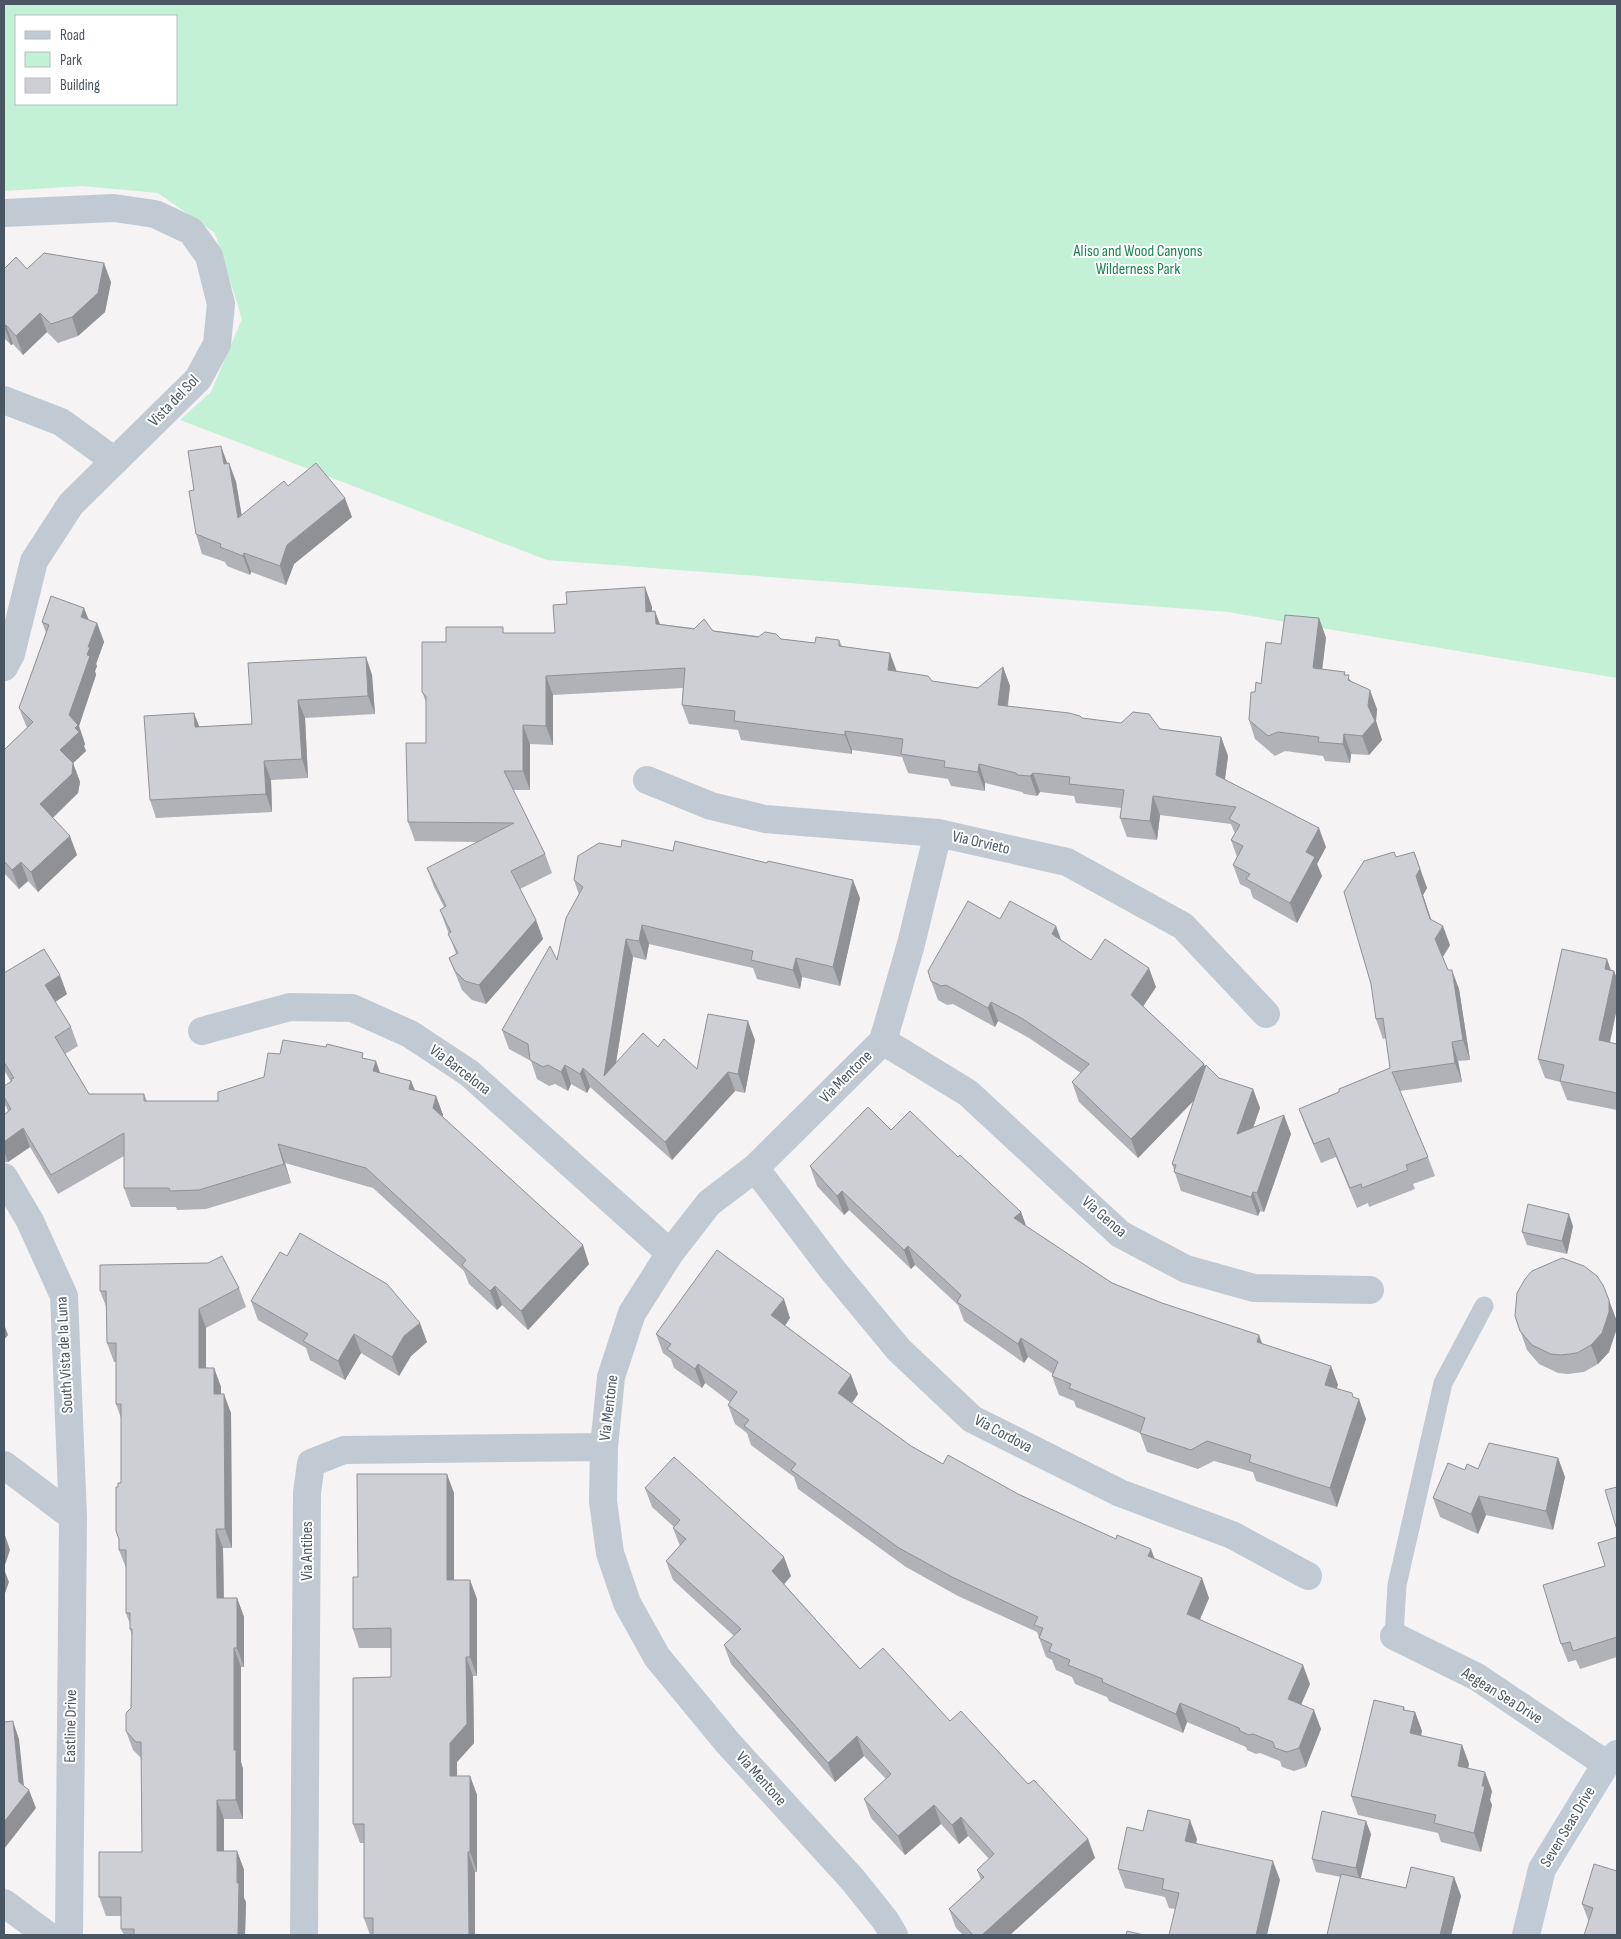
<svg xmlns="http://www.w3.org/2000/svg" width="1621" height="1939" font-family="'Sofia Sans Condensed',sans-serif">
<rect width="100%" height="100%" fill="#f5f3f3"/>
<path fill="#c3f1d5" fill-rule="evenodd" d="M4,4h1613v674l-389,-66 -681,-52 -367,-140 31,-28 31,-73 -27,-86 -57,-40 -76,-7 -78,5zM16,16h160v88h-160z"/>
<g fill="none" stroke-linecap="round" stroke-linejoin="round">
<path stroke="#c1cad2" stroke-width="19" d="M1394,1636l3,-51 46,-202 41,-77"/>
<path stroke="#c1cad2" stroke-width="28" d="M4,213l110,-5 41,6 36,17 18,25 12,48 -4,40 -19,35 -127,125 -37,57 -23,93 -7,13
M4,400l57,22 54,39
M647,780l64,26 54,13 173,14 129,29 116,64 83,88
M202,1031l88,-24 62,1 58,26 59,39 201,180
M883,1041l85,52 152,141 66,35 68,19 116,2
M755,1168l76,100 68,82 73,69 148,74 112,42 76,41
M4,1177l26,44 34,75 9,221 -4,418
M4,1465l69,52
M1394,1636l83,41 129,87
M4,1903l43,32
M304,1935l3,-442 4,-30 33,-13 260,-3
M894,1935l-9,-15 -32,-40 -125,-137 -71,-86 -30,-54 -17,-50 -7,-52 1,-54 7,-70 21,-64 38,-60 39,-50 46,-35 128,-127 28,-97 27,-111"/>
<path stroke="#c1cbd6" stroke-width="28" d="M1526,1935l16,-66 64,-105 11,-10"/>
</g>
<path fill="#b0b2b7" d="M4,269h23l84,13 -6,30 -27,24 -20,7 -11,-11 -24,23 -10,-11 -2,1 -7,-7z
M227,463h2l7,19 6,34 46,-30 64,31 -58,47 -8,21 -35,-13 -1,3 -23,-9 -2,-4 -23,-8 -6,-20 -2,-44z
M645,587l7,20v4l8,13 155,19 24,-3 3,6 55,26 35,9 46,7 25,-21 7,19 -2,20 74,12 139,19 7,19 -3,23 101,68 -9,17 5,12 -25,47 -44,-25 -3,-9 -10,-5 -7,-19 4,-8 -6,-17 4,-6 -4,-10 -71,-9 -3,25 -30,-3 -7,-19 2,-10 -46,-5 -2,-7 -34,-4 -3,4 -13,-2 -2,-2 -37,-9v8l-34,-5 -3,-7 -40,-6 -6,-16 -50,-7v4l-111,-14 -3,-10 -49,-6 -7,-19 1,-17 -130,7v50l-23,-1v46h-17l32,64 7,19 -32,16 16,31 7,19 -57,65 -14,-4 -10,-10 -13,-32 7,-4 -16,-44 4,-3 -10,-20 -7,-19 51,-26 -63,-1 -7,-19 18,-79v-41l-4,-10 24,-50 60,-9h49l12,-29z
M84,608l5,12 8,3 7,19 -8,22 1,2 -2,5 1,4 -17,51 6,18 -1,2 2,5 -13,12 7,19 -2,11 -25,25 24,37 -39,37 -10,-11 -9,8 -15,-16v-123l23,-22 -8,-20 27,-75 -4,-11z
M1319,618l7,20 -4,31 24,6 31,34 -1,12 6,19 -13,15 -18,-1 -1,9 -25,-2 -2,-5 -38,-5 -10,5 -20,-17 -6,-19 12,-36 20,-40z
M366,657l6,18 3,39 -70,4 3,60 -37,2 1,32 -116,6 -6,-18 50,-73 52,-3z
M1414,852l13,36 -4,7 8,25 19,25 -7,12 5,13 11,19 11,71 -12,1 4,21 -62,9 28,66 7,19 -22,8 2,5 -46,18 -1,-4 -11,5 -21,-51 -15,6 -15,-35 -7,-19 40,-17 51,-24 -4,-30 -3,1 -7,-20 20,-162z
M574,880l286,18 -20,88 -38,-9 -2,12 -43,-10 -4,-11 -104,-24 -3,16 -13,-3 -17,106 42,-16 39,22 58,-29 -10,53 -10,-2 -63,69 -82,-73 -3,6 -16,-9 -3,7 -13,-7 -6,2 -12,-7 -6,-18 -22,-12 -7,-19 55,-70 22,-65z
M1000,919l62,22 29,19 65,27 -13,19 61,58 1,3 14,11 34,11 7,19 -7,20 38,6 -27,78 -4,-1 -2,5 -77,-25 -9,-27 22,-64 -56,58 -59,-56 -7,-20 9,-9 -52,-35 -31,-17 -3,6 -42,-23 -6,1 -9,-5 -7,-19z
M1611,970l3,1 3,8v29l-7,35 7,1v66l-50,-10 -7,-18 -15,-4 -7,-19z
M4,973l63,21 -12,8 16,25 7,19 -13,8 24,40h55l3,7h71l46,-24 16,-23 85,5 15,14 31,8 4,9 21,6 7,19v2l146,147 -61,66 -26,-25 -5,5 -28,-26 -5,-13 -91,-83 -88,-25 6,20 -85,26 -29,1 -1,-3h-45l-7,-19v-32l-66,38 -28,-47 -22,15h-4v-47l4,-4 -4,-9v-16l7,-4 -7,-12z
M891,1130l67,27 63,55 5,14 86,57 151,61 68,22 7,19 -2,4 17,8 13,22 -29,88 -81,-26 -3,-9 -39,-11 -16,8 -51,-17 -7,-19 -64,-26 -2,-6 -15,-6 -7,-19 1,-2 -25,-17 -4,6 -60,-42 -6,-16 -43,-40 -4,4 -62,-59 -5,5 -27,-29 -7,-20z
M1573,1226l-6,28 -40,-9 -5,-13z
M1603,1285l13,34v12l-7,21 -11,12 -14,8 -16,2 -10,-1 -19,-9 -12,-14 -12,-34z
M239,1288l7,19 -40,21v40h8l7,19v7l10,19 1,135h-9l1,50h13l7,19v50h-3v95l2,7v50h-19v32h13l7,19v28l2,4 -1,33h-121l-3,-6v-13h-15l-7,-19 43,-45v-93l-9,-9 -7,-19 5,-23 1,-72 -2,-7v-5l-4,-11v-45l-7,-18 -1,-63 3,-4v-65l-5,-14v-42h-2l-7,-19v-34l-7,-18z
M251,1301l176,41 -16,14 -12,20 -38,-23 -16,27 -35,-20 -4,-12 -48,-28z
M790,1318l-5,8 66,49 7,19 -6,9 59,43 32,18 75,30 136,64 55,40 -9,21 110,65 -9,21 20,24 -15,38 -12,4 -12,-4 -2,-6 -20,-8 -4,1 -9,-4 -1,-3 -59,-25 -4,11 -74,-32 -2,-4 -32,-13 -3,-7 -16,-7 -4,-10 -6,-3 -9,-25 -79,-36 -52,-29 -108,-78 -4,-12 -43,-32 -4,-12 -12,-9 -7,-19 2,-3 -25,-19 -3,5 -28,-20 -3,-9 -8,-6 -7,-19z
M1558,1458l7,19 -12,53 -67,-15 -8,19 -38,-17 -7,-19 32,-28z
M645,1488l146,88 -7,8 76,85 90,52 78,63 60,55 7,19 -85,77h-47l-7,-7 -7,-19 32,-29 -4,-10 12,-11 -21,-23 -9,8 -18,-20 -36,31 -34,-37 -7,-19 22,-20 -22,-23 -29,26 -104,-118 -7,-19 10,-9 -61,-56 -7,-19 14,-15 -7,-18 1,-1 -22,-20z
M454,1493v87h16l7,19v77h-4l1,67 -17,19v14h13l7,19v77h-2v63h-105l-6,-17v-75h-4l-7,-19 38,-147v-29h-32l-6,-19 5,-52z
M1617,1537v120l-37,12 -4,-9 -8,2 -7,-18 44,-78z
M1404,1707l1,3 10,2 7,19 -1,5 41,9 7,19 -1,4 24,23 -2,9 2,5 -11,47 -40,-10 -3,-9 -80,-18 -7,-19z
M1143,1831l54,8 -1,4 84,37 -105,29 -6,-1 -4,-11 -40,-9 -7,-19z
M1371,1834l-10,44 45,10 48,-11 7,19 -10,39 -110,-58 -25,-5 -4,-13z
M1617,1871l-28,51 -7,-18z"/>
<path fill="#909195" d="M104,263l7,19 -6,30 -27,24 -6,-19z
M40,313l7,19 -24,23 -7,-19z
M6,325l7,19 -2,1 -7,-19z
M221,446l7,19 -4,-1z
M229,463l7,19 9,55 -7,-19z
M345,498l7,19 -58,47 -8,21 -6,-19 7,-21z
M244,553l7,19 -1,3 -7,-19z
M645,587l7,20 1,24 -7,-19z
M84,608l7,19 -10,-10z
M655,611l7,19 -6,-6z
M1319,618l7,20 -6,49 -7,-19z
M97,623l7,19 -8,22 1,2 -2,5 1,4 -17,51 6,18 -1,2 2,5 -19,18 -7,-19 9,-35 18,-60 1,-8z
M890,653l7,19 -9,-2z
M366,657l6,18 3,39 -7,-18z
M1003,667l7,19 -5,38 -7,-19z
M546,676l7,19v50l-7,-19z
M1370,690l7,19 -1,12 6,19 -13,15 -7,-19 6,-30z
M298,700l7,18 3,60 -6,-19z
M194,713l7,18 -6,-4z
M523,725l7,19v46l-7,-19z
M845,731l7,19v4l-7,-19z
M1344,734l7,20 -1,9 -7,-19z
M1221,737l7,19 -5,38 -7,-19z
M264,761l7,19 1,32 -6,-18z
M73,763l7,19 -2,11 -31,30 -7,-19z
M979,764l6,19v8l-7,-19z
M1033,773l7,19 -3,4 -7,-20z
M1153,796l7,19 -3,25 -7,-19z
M1319,828l7,19 -9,17 5,12 -25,47 -7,-20 16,-51z
M70,836l7,19 -39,37 -7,-20z
M1414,852l13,36 -4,7 14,42 6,-11 7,19 -8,13 -7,-19 -19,-63z
M21,862l7,19 -9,8 -7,-19z
M853,880l7,18 -20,88 -7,-19z
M536,920l7,19 -57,65 -7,-19z
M642,925l7,19 -3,16 -7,-19z
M1056,926l7,19 -11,-11z
M626,939l7,18 -22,136 -7,-17z
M796,958l6,19 -2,12 -7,-19z
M1607,959l6,17 1,-5 3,8v29l-11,51 -7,-19 6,-71z
M1149,968l7,19 -18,27 -7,-19z
M1452,970l7,19 11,71 -7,-20z
M60,975l7,19 -15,10 -7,-19z
M991,1002l7,19 -3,6 -7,-19z
M748,1021l7,19 -10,53 -7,-19z
M1452,1042l6,19 4,21 -7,-19z
M376,1061l7,20 -10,-10z
M1204,1064l7,19 -73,75 -7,-19z
M565,1065l6,19 -3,7 -7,-19z
M583,1068l7,19 -3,6 -7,-19z
M728,1072l7,19 -63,69 -7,-18z
M411,1081l7,19 -9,-11z
M1253,1089l7,19 -16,45 -7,-19z
M436,1096l7,19 -3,12 -7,-19z
M1284,1115l7,19 -27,78 -7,-19z
M23,1128l7,19 -22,15 -4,-12v-8z
M278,1144l7,19 6,20 -7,-19z
M842,1191l7,19 -5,5 -7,-19z
M1253,1192l7,19 -2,5 -7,-19z
M1021,1212l7,19 -14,-13z
M1569,1214l4,12 -6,28 -5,-13z
M583,1245l6,19 -61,66 -7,-19z
M908,1246l7,19 -4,4 -7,-19z
M495,1286l7,19 -5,5 -7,-19z
M784,1299l6,19 -12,17 -7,-20z
M1609,1300l7,19v12l-7,21 -11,12 -7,-19z
M199,1309l7,19v59l-7,-19z
M420,1323l7,19 -16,14 -12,20 -7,-19 12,-21z
M4,1324l4,11 -4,5 1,2 -1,2z
M354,1334l7,19 -16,27 -7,-19z
M1259,1335l7,19 -9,-12z
M1021,1338l7,19 -4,6 -6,-19z
M698,1364l7,19 -3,5 -7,-19z
M1331,1366l7,19 -7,19 -6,-19z
M214,1368l7,19v26l-7,-19z
M851,1375l7,19 -13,19 -7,-20z
M224,1394l7,19 1,135 -7,-19z
M1359,1399l7,20 -29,88 -7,-19z
M1558,1458l7,19 -12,53 -7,-19z
M447,1474l7,19v106l-7,-19z
M1479,1496l7,19 -8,19 -7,-20z
M216,1529l7,19 1,69 -7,-19z
M4,1532l6,18 -6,18z
M1151,1549l7,19 -10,-12z
M784,1557l7,19 -12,14 -7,-19z
M4,1569l5,13 -5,14z
M1202,1578l7,20 -15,35 -7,-19z
M470,1580l7,19v77l-7,-19z
M237,1598l7,19v50l-7,-19z
M234,1648l7,19v95l2,7v50l-7,-19 -2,-50z
M466,1657l7,19 1,67 -17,19v33l-7,-19v-33z
M1303,1665l7,19 -15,34 -7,-19z
M1180,1703l7,19 -4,11 -7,-19z
M1314,1710l7,19 -15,38 -7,-19z
M1415,1712l7,19 -5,21 -7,-19z
M13,1721l6,18 6,57 4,-6 7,18 -32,41v-27l15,-40z
M857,1736l7,20 -29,26 -7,-19z
M1462,1745l7,19 -5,21 -6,-19z
M1485,1772l7,19 -2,9 2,5 -11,47 -7,-19 8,-47z
M470,1776l7,19v77l-7,-20z
M217,1800l7,19v51l-7,-19z
M934,1805l7,19 -36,31 -7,-19z
M961,1817l7,19 -9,8 -7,-19z
M1190,1820l7,19 -5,21 -7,-19z
M1366,1821l5,13 -11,47 -4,-13z
M1088,1839l7,19 -85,77h-28z
M237,1851l7,19v28l2,4 -1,33h-7z
M468,1852l7,20v63h-6z
M1273,1861l7,19 -13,55h-11z
M1454,1877l7,19 -10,39h-11z"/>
<path fill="#cdcfd5" stroke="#909195" d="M44,253l60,10 -6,30 -26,24 -21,7 -11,-11 -24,23 -10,-11 -2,1v-57l12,-12 11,12z
M221,446l3,18 5,-1 9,55 46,-37 4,5 28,-23 29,35 -58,47 -7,21 -36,-13 -1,3 -23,-9 1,-3 -25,-10 -7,-43 5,-1 -6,-39z
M645,587l1,25 9,-1 1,13 38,5 10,-10 9,12 45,6 7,-5 11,2 5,5 34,4 1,-6 23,3v6l51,7 -2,17 40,6 4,5 46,7 25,-21 -5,38 71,8 11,3 2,2 39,5 12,-11 16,2 11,15 61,8 -5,38 103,53 -13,24 9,5 -25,46 -44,-24 4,-5 -17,-9 10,-19 -12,-6 9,-15 -11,-6 7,-12 -83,-11 -3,25 -30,-3 4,-28 -55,-6 1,-7 -37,-4 -3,3 -13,-1 -1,-2 -37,-9 -1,8 -34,-5 1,-6 -44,-7 2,-15 -58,-8v4l-111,-14 1,-10 -53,-6 3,-37 -139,8v50l-23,-1v46h-19l41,83 -34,17 25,49 -57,65 -14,-4 -10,-10 -6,-13 9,-5 -10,-19 3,-2 -11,-22 6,-4 -19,-38 87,-45 -106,-1 -2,-79h20v-47l-4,-4v-50h24v-15h57v6h52l-2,-28 14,-1 -1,-12z
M51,596l33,12 -3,9 16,6 -9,24h2l-3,8 3,1 -21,59 9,10 -3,3 4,4 -19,18 13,13 -1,11 -32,30 30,32 -39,36 -10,-10 -9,8 -8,-9v-111l29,-28 -14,-14 30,-83 -7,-3z
M1285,615l34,3 -6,50 32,4 -1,3h5l-1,5 22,10 -2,16 7,15 -13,15 -18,-2 -1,10 -25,-2 1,-5 -41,-5 -10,4 -19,-16 2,-28h4l1,-10 5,2 5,-42 15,2z
M366,657l2,39 -70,4 4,59 -38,2 2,33 -116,6 -6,-84 50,-3 1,14 57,-3 -4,-61z
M622,840l51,11 2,-10 92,22 1,-2 85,19 -20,87 -37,-9 -3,12 -42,-10 2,-9 -111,-26 -3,16 -13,-2 -22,137 39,-43 15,14 6,-8 33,30 11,-55 40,7 -10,53 -10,-2 -63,70 -82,-74 -3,6 -15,-9 -4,7 -13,-7 -5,2 -13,-7 -2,-16 -26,-14 48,-84 7,14 9,-42 17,-31 -9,-7 4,-24 21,-13 22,4z
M1394,852l2,5 18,-5 6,17 -4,7 14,43 13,7 -8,13 13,31h4l11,70 -11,2 3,21 -63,9 36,85 -22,8 2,5 -46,18 -1,-4 -11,4 -21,-50 -15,6 -15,-35 40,-17v-3l51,-21 -7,-50 -7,1 -5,-35 -27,-92 20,-31z
M968,901l32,18 10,-18 46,25 -4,8 39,26 14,-21 44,29 -18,27 73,69 -73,75 -59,-57 17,-18 -66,-45 -32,-17 -3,6 -42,-23 -5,1 -10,-5 -3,-10z
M44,949l16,26 -15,10 26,42 -16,10 34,57h55v7h74v-9l46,-15 4,-24 12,1 3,-14 43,7 1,-3 36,9 -1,5 14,3 -3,10 38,10 -2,8 27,7 -3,12 150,137 -62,66 -26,-25 -5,5 -28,-26 4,-5 -100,-92 -88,-24 6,20 -85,26 -29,1 -1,-3h-45v-55l-73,42 -28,-47 -19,14v-27l7,-6 -7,-12v-11l8,-5 -1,-2 3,-1 -10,-16v-89z
M1562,949l45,10 -2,10 9,2 -15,69 18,4v49l-57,-12 4,-16 -26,-6z
M1206,1065l13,13 34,11 -16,45 47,-19 -27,78 -4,-1 -2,5 -77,-25 2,-7 -4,-1z
M868,1107l23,23 19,-19 48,46 2,-2 61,57 -7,6 98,65 50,20 97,32 -2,7 74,24 -6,19 27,8 1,4 6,2 -29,89 -81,-26 2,-7 -44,-14 -16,9 -51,-17 5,-15 -76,-30 2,-4 -19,-8 6,-14 -37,-24 -3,6 -61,-42 4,-7 -53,-49 -4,4 -62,-59 -5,5 -27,-30z
M1528,1204l41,10 -7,27 -40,-9z
M300,1233l87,51 33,39 -16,13 -12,21 -38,-23 -16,27 -35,-20 5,-7 -57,-33 29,-49 7,4z
M717,1250l67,49 -13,16 80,60 -13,18 73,53 32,18 5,-9 70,39 98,45 1,-4 34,14 -3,7 54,22 -15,36 116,51 -15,34 26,11 -15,38 -12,4 -12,-4 -2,-6 -20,-8 -4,1 -9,-4 -1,-3 -59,-25 -4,11 -74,-32 1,-3 -35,-14 2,-5 -21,-9 3,-7 -13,-6 4,-10 -9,-3 4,-8 -86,-40 -53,-29 -108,-78 5,-6 -52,-38 5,-6 -21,-15 9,-13 -39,-28 -3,5 -28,-20 4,-5 -15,-10z
M222,1256l17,32 -40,21v59h15v26h10l1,135h-9l1,69h20v50h-3v102h2v50h-19v51h20v32h2l-1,52h-104v-6h-13v-32h-22v-45h43l-1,-110h-5l-10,-11v-18l5,-5 1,-79h-2v-16h-4v-63h-7v-11l-3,-8v-44h2v-4h3v-79h-5v-61h-9l-1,-52h-6v-26l108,-2z
M1562,1258l22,8 13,10 6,9 6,15v12l-7,21 -11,12 -14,8 -16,2 -10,-1 -19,-9 -12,-14 -5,-15 2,-23 8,-14 7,-8z
M1489,1443l69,15 -12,53 -67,-15 -8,18 -38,-16 15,-35 17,7 2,-6 11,5z
M674,1457l110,100 -12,14 88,98 23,-21 67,73 11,-10 67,73 6,-4 54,59 -106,96h-9l-24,-26 35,-32 -7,-7 17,-16 -33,-37 -9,8 -18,-20 -36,31 -34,-37 27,-25 -34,-38 -29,27 -104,-118 17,-16 -75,-68 20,-22 -13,-11 7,-8 -35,-32z
M357,1474h90v106h23v77h-4l1,67 -17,19v33h20v76h-2l1,83h-96v-17h-9v-94h-11v-146l38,-1v-49l-38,1v-52h5z
M1617,1487v43l-12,-40z
M1617,1537v100l-44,14 -3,-9 -9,2 -18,-59 62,-19 -7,-23z
M1374,1700l30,7 -1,3 12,2 -5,21 52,12 -4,21 27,6 -3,14h3l-11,47 -40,-10 2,-8 -85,-19z
M13,1721l6,61 10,8 -25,32v-100z
M1148,1810l42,10 -5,21 88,20 -17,74h-87l10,-42 -17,-4 2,-10 -46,-10 9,-42 16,4z
M1322,1811l44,10 -10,47 -44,-9z
M1594,1864l23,7v64h-33l9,-27 -11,-4z
M1411,1867l43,10 -14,58h-113l14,-61 65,14z
M1127,1931l17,4h-18z"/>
<g text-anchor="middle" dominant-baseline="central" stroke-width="4" stroke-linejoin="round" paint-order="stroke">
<g font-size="16" fill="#17864f" stroke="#fff">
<text x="1138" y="251">Aliso and Wood Canyons<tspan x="1138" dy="18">Wilderness Park</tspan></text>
</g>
<g font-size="16" fill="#4a5661" stroke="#fff">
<text transform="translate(174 401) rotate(-46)">Vista del Sol</text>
<text transform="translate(981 843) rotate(13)">Via Orvieto</text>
<text transform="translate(460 1070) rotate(37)">Via Barcelona</text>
<text transform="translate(846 1077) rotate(-45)">Via Mentone</text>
<text transform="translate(1104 1217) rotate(41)">Via Genoa</text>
<text transform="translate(65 1355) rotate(-93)">South Vista de la Luna</text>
<text transform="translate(609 1408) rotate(-83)">Via Mentone</text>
<text transform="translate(1003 1434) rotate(28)">Via Cordova</text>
<text transform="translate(307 1551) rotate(-90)">Via Antibes</text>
<text transform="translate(1502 1696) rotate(32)">Aegean Sea Drive</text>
<text transform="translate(71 1726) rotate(-89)">Eastline Drive</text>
<text transform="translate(761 1779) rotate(48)">Via Mentone</text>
<text transform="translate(1568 1827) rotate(-59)">Seven Seas Drive</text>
</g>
</g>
<rect width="1621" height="1939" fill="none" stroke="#4a5661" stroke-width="10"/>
<rect x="15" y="15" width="162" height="90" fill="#ffffff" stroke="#b7bbc0"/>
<rect x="25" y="31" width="25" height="8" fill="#c1cbd6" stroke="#b7bbc0"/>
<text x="60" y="40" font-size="15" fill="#4a5661">Road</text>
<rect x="25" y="52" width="25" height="15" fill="#c3f1d5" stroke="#b7bbc0"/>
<text x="60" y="65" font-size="15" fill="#4a5661">Park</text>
<rect x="25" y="78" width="25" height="15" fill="#cdcfd5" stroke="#b7bbc0"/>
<text x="60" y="90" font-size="15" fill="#4a5661">Building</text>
</svg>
